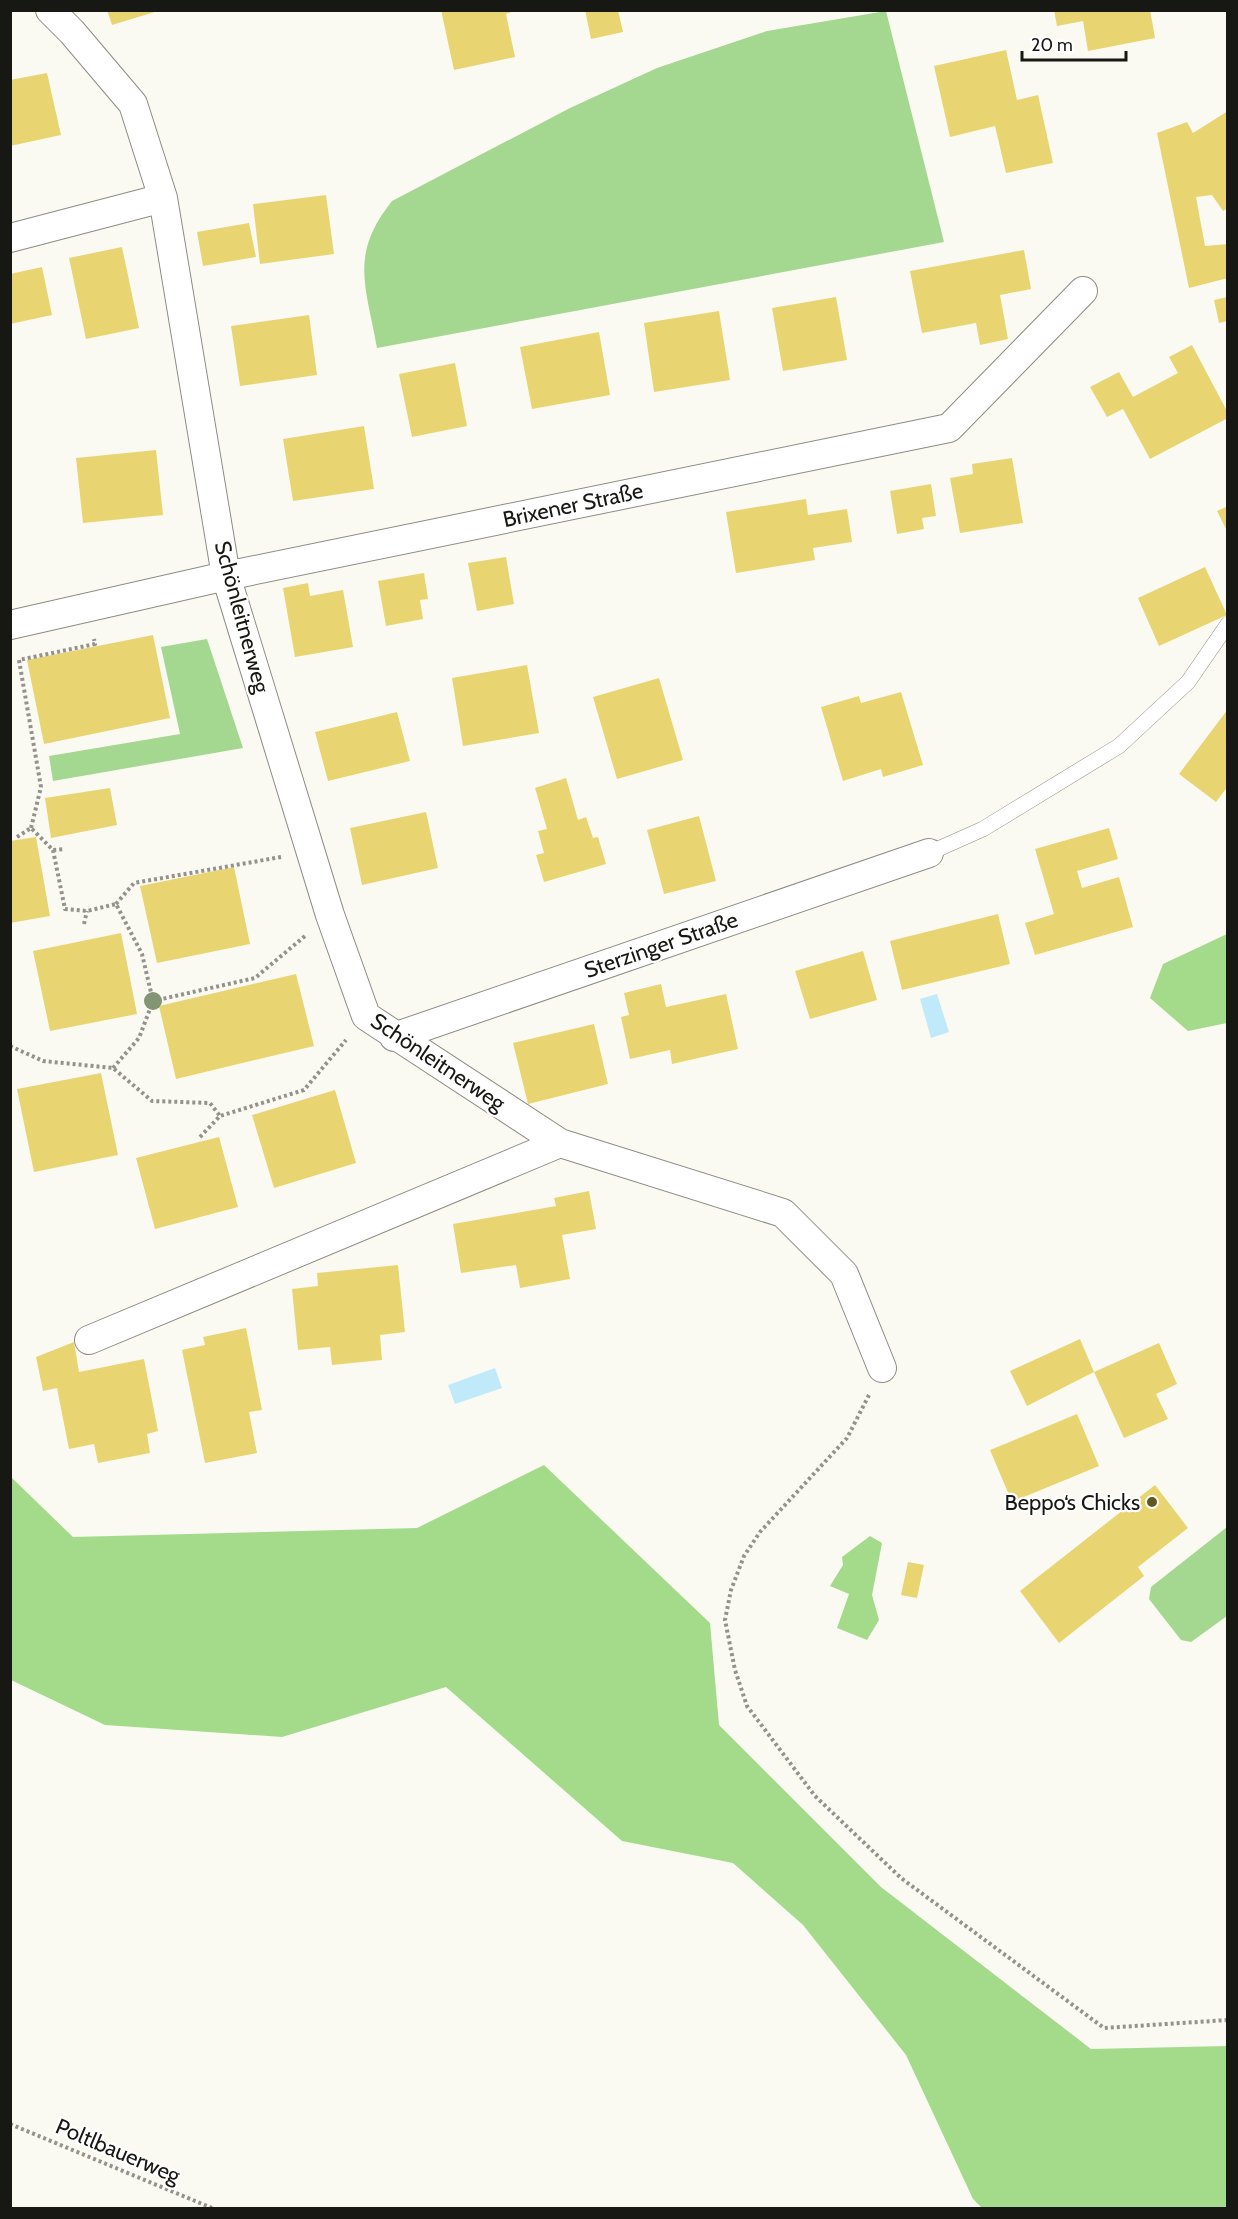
<svg xmlns="http://www.w3.org/2000/svg" width="1238" height="2219" font-family="Cabin,sans-serif">
<rect width="100%" height="100%" fill="#fbfaf2"/>
<path fill="#a4d78f" d="M886,11l58,231 -567,106c-11,-63 -28,-93 15,-147l178,-93 87,-40 110,-37z
M207,639l36,109 -190,33 -4,-25 131,-22 -19,-87z
M1227,1527v89l-36,26 -10,-2 -32,-41 2,-12z"/>
<path fill="#a3db8b" d="M1227,934v89l-39,8 -38,-33 13,-34z
M544,1465l166,158 9,102 162,162 210,162 136,-3v162h-245l-9,-9 -67,-144 -103,-130 -70,-62 -111,-22 -176,-154 -164,50 -177,-12 -94,-45v-203l62,60 344,-9z
M870,1536l12,7 -10,52 7,25 -12,20 -30,-12 12,-34 -19,-8 13,-21 -1,-8z"/>
<path fill="#c0e9fa" d="M937,994l12,38 -18,6 -11,-39z
M495,1368l7,20 -47,16 -7,-19z"/>
<path fill="#e9d472" d="M107,10h51v1l-46,14z
M441,10h76l-11,4 9,43 -61,13z
M585,10h33l5,22 -32,7z
M1054,10h96l5,28 -67,13 -5,-30 -26,5z
M1006,50l11,50 21,-5 15,68 -47,10 -11,-47 -45,11 -16,-71z
M47,73l14,62 -51,11v-66z
M1228,111v97l-5,3 -11,-16 -16,2 9,49 23,-2v34l-39,10 -32,-155 30,-11 6,11z
M326,195l8,59 -74,10 -7,-60z
M249,223l7,34 -53,9 -6,-34z
M122,247l17,81 -53,11 -17,-81z
M1024,250l7,39 -31,6 8,44 -28,6 -4,-22 -54,10 -12,-62z
M42,267l10,48 -42,9v-50z
M836,297l11,63 -64,11 -11,-63z
M1228,297v24l-9,2 -5,-23z
M719,311l11,69 -76,12 -10,-69z
M309,315l8,60 -77,11 -9,-60z
M599,332l11,63 -78,14 -12,-62z
M1192,345l36,68v5l-78,41 -27,-50 -16,8 -17,-30 29,-15 14,25 45,-24 -9,-16z
M455,363l12,63 -55,11 -13,-63z
M364,426l10,63 -81,12 -10,-62z
M156,450l7,65 -80,8 -7,-65z
M1012,458l11,65 -63,10 -10,-55 23,-4 -1,-10z
M931,484l5,32 -14,2 2,11 -27,5 -7,-43z
M806,499l2,16 39,-6 5,33 -39,6 2,12 -79,13 -10,-61z
M1228,506v27l-11,-22z
M506,557l8,47 -37,7 -9,-48z
M1205,567l22,48 -68,31 -21,-48z
M424,573l4,26 -8,1 3,19 -37,7 -8,-45z
M308,583l2,13 33,-6 10,57 -58,10 -12,-69z
M153,635l17,83 -126,26 -17,-84z
M527,665l12,68 -76,13 -11,-68z
M659,678l24,82 -66,19 -24,-82z
M901,692l22,73 -40,12 -2,-8 -38,12 -22,-74 38,-11 2,7z
M1228,709v77l-12,16 -37,-28z
M397,712l13,49 -82,20 -13,-49z
M566,778l12,42 8,-3 7,21 5,-1 8,27 -62,18 -8,-27 8,-2 -6,-22 9,-2 -12,-41z
M110,788l7,37 -66,13 -6,-40z
M426,812l12,56 -76,17 -12,-57z
M699,816l17,65 -52,13 -17,-64z
M1109,828l9,31 -41,12 5,17 37,-11 14,50 -98,28 -10,-32 29,-9 -19,-65z
M36,837l14,79 -40,7v-82z
M234,867l16,77 -93,19 -17,-77z
M998,914l12,50 -108,26 -12,-49z
M121,933l16,81 -87,17 -17,-80z
M863,951l14,49 -67,19 -15,-48z
M296,974l18,72 -138,33 -17,-73z
M661,984l5,23 60,-13 12,55 -66,15 -2,-14 -40,9 -9,-42 8,-2 -5,-22z
M594,1024l14,60 -80,20 -15,-61z
M101,1073l17,82 -84,17 -17,-83z
M335,1090l21,73 -82,25 -22,-73z
M219,1137l19,70 -83,22 -19,-71z
M589,1191l7,38 -34,6 8,44 -50,9 -4,-23 -55,8 -8,-49 103,-18 -2,-8z
M398,1265l7,67 -25,3 2,25 -50,5 -2,-18 -32,3 -6,-61 26,-3 -1,-13z
M246,1328l16,82 -13,2 8,41 -52,10 -23,-113 23,-5 -2,-8z
M1080,1339l14,33 -67,34 -17,-35z
M74,1342l5,30 65,-13 14,72 -11,3 3,19 -52,10 -4,-19 -25,5 -12,-61 -14,3 -7,-34z
M1159,1343l18,41 -21,10 12,25 -44,19 -30,-66z
M1077,1414l22,52 -87,36 -22,-52z
M1155,1485l33,43 -50,39 6,9 -85,67 -39,-52z
M908,1562l16,3 -7,33 -16,-3z"/>
<g fill="none" stroke-linecap="round" stroke-linejoin="round">
<defs>
<path id="service" d="M929,853l54,-24 136,-83 69,-64 40,-58"/>
<path id="minor" d="M50,10l22,22 61,72 30,94 63,378 104,339 36,101 194,127 223,70 61,61 38,94
M10,238l153,-40
M10,625l216,-49 723,-148 134,-137
M394,1037l535,-184
M89,1340l471,-197"/>
</defs>
<use href="#service" stroke="#8d8c85" stroke-width="16"/>
<use href="#minor" stroke="#8d8c85" stroke-width="30"/>
<path stroke="#93928d" stroke-width="4" stroke-dasharray="3 3" stroke-linecap="butt" d="M31,828l10,-41 -22,-127 76,-16 -1,-5
M17,837l14,-9 22,22 12,-1
M53,850l12,59 22,2 29,-7 26,50 11,47
M116,904l18,-21 147,-26
M84,924l3,-13
M10,1046l33,15 70,7 39,33 58,2 10,13
M113,1068l26,-30 14,-37 102,-23 50,-42
M200,1137l20,-21 84,-26 42,-50
M869,1395l-22,43 -87,94 -16,24 -13,34 -6,30 10,50 12,36 68,90 86,82 203,150 124,-8
M10,2124l202,84"/>
<use href="#service" stroke="#fff" stroke-width="15"/>
<use href="#minor" stroke="#fff" stroke-width="28"/>
</g>
<circle fill="#839574" cx="153" cy="1001" r="9"/>
<circle fill="#635623" stroke="#fff" stroke-width="2" cx="1152" cy="1502" r="6"/>
<g text-anchor="middle" dominant-baseline="central" stroke-width="4.5" stroke-linejoin="round" paint-order="stroke">
<g font-size="22" fill="#171714" stroke="#fff">
<text transform="translate(573 505) rotate(-12)">Brixener Straße</text>
<text transform="translate(242 617) rotate(75)">Schönleitnerweg</text>
<text transform="translate(661 945) rotate(-19)">Sterzinger Straße</text>
<text transform="translate(438 1062) rotate(34)">Schönleitnerweg</text>
<text transform="translate(118 2151) rotate(23)">Poltlbauerweg</text>
</g>
<g font-size="22" fill="#171714" stroke="#fff" text-anchor="end">
<text x="1140" y="1502">Beppo‘s Chicks</text>
</g>
</g>
<rect width="1238" height="2219" fill="none" stroke="#171714" stroke-width="24"/>
<path d="M1022 51v9h104v-9" fill="none" stroke="#171714" stroke-width="3"/>
<text x="1031" y="51" font-size="18" fill="#171714" stroke="#ffffff" stroke-width="4.5" paint-order="stroke">20 m</text>
</svg>
